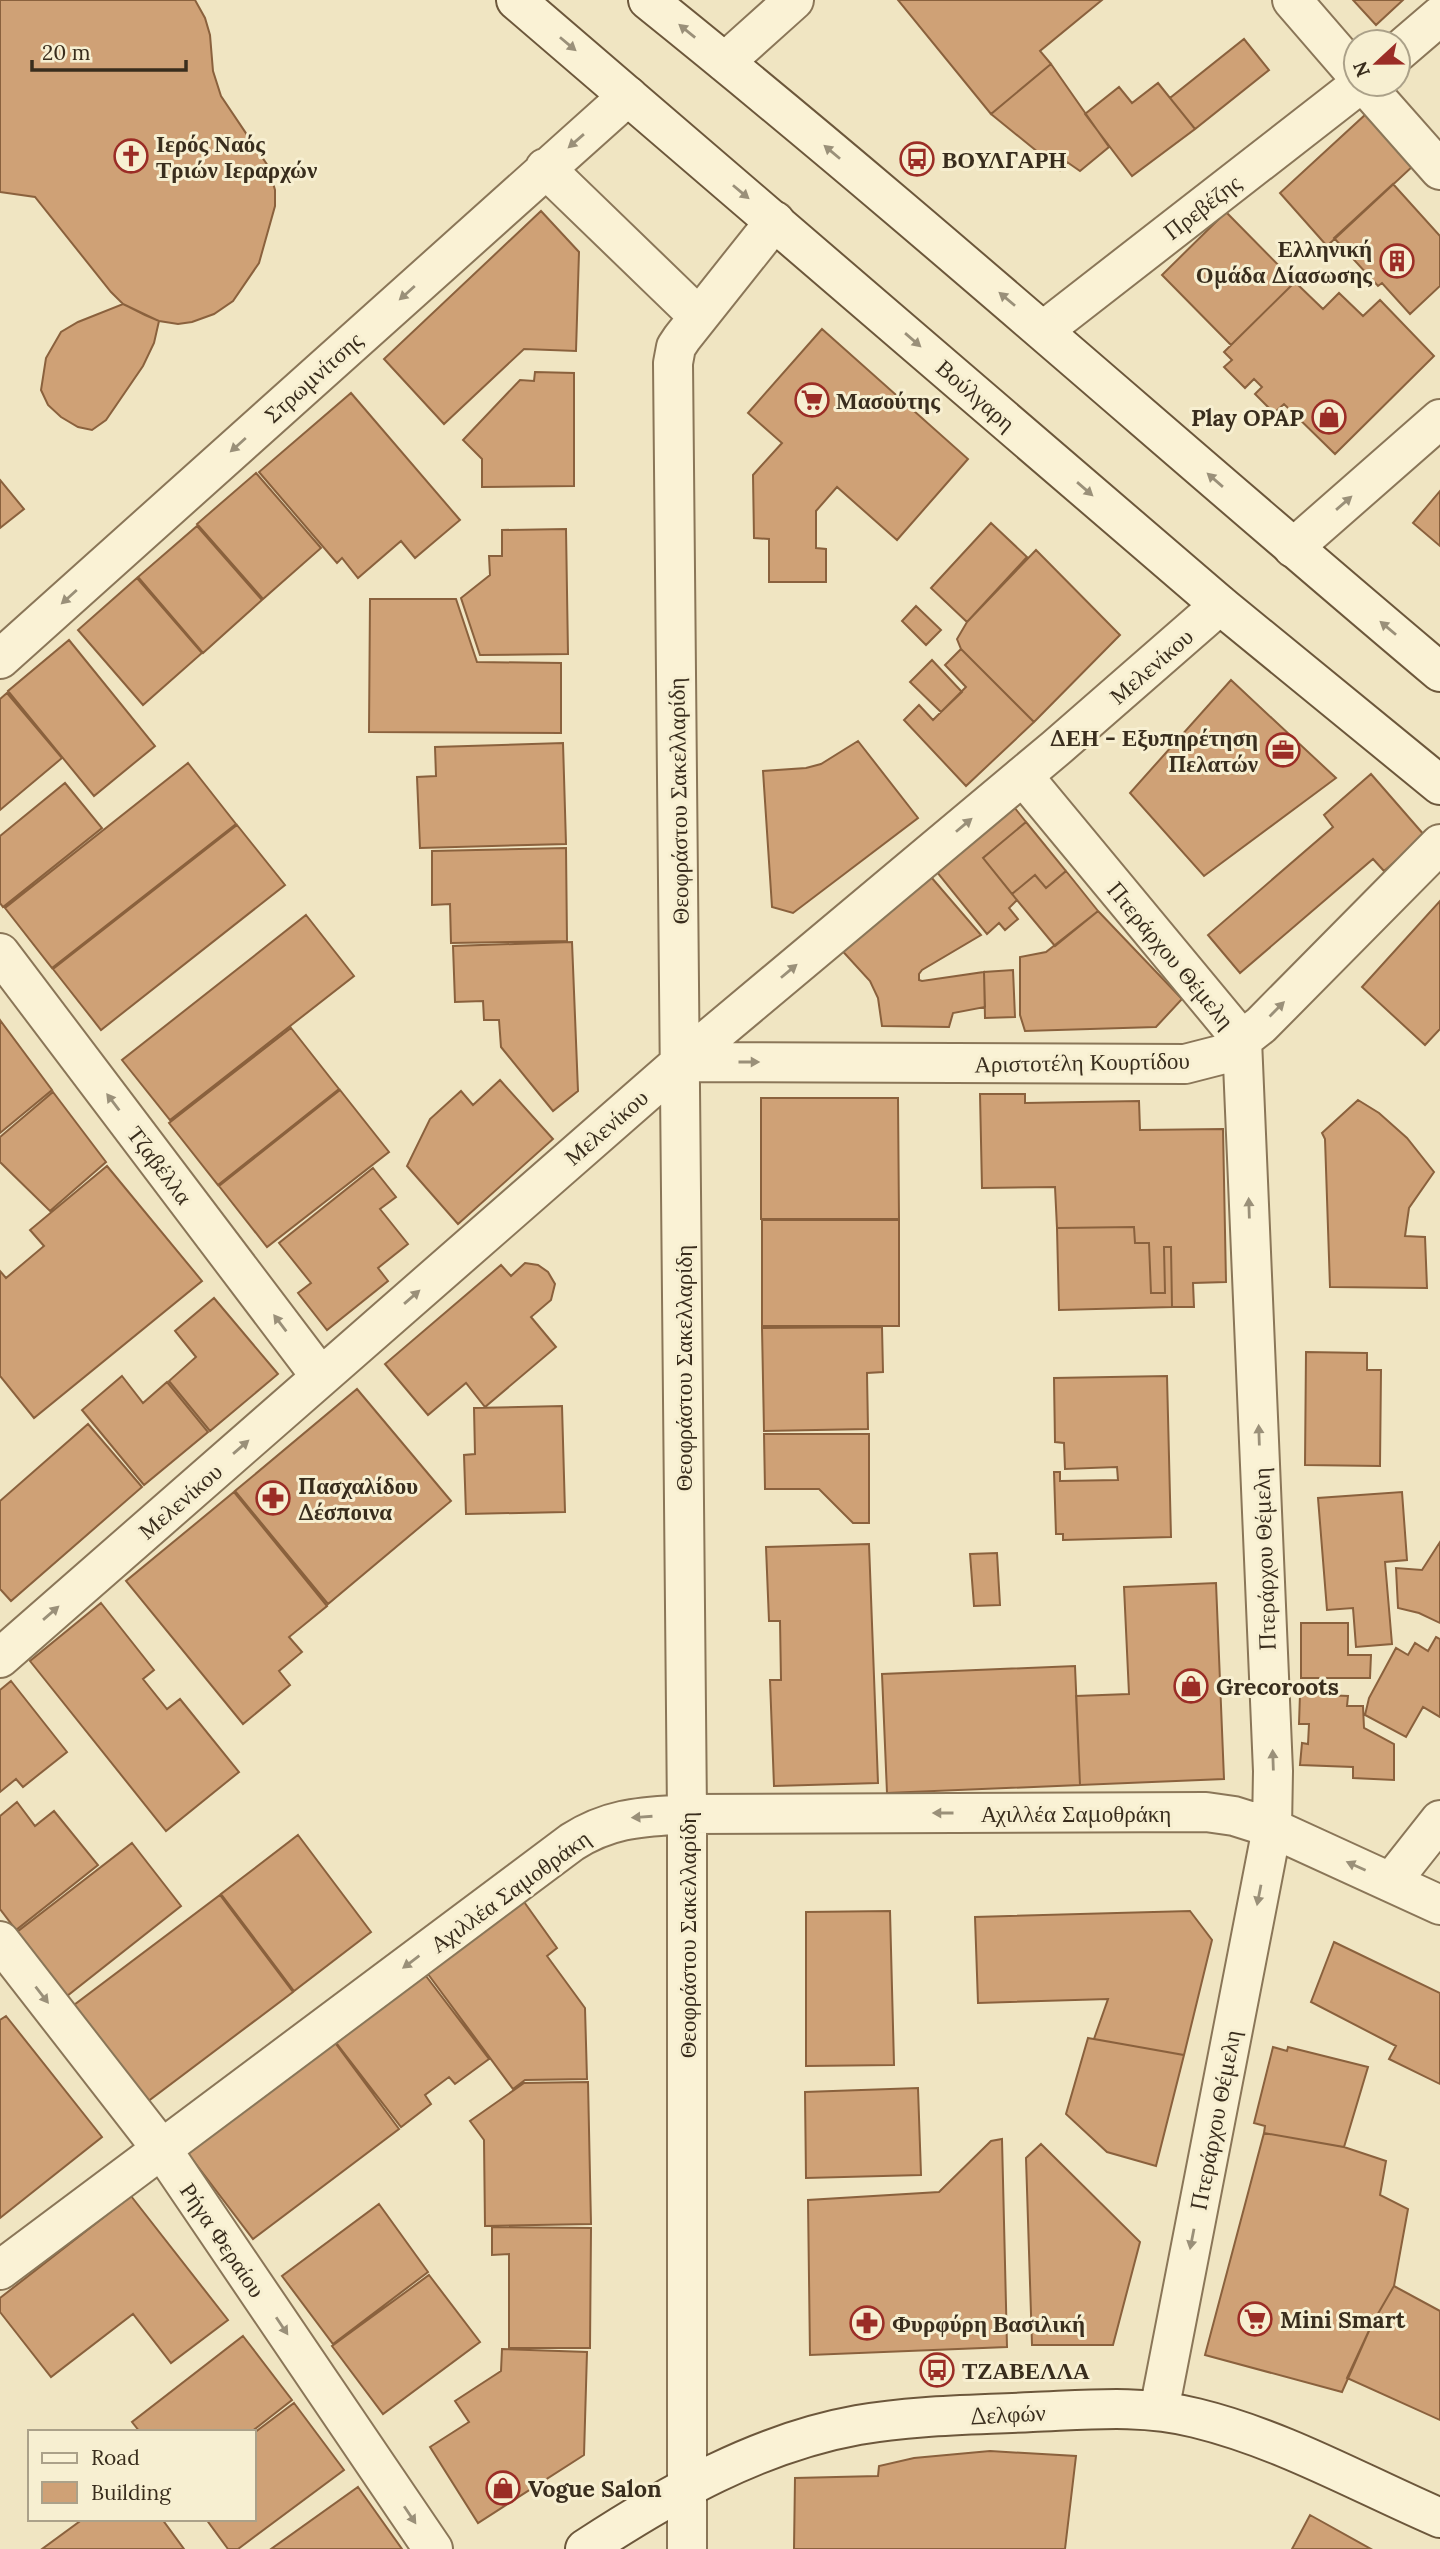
<svg xmlns="http://www.w3.org/2000/svg" width="1440" height="2549" font-family="Lora,serif">
<rect width="100%" height="100%" fill="#f0e5c2"/>
<path fill="#cfa176" stroke="#8a613d" stroke-width="2" d="M0,0h195l10,18 5,17 3,36 8,25 47,70 7,24v16l-16,57 -26,38 -19,13 -22,8 -14,2 -19,-3 -14,-6 -22,-11 -12,-12 -76,-95 -35,-5z
M898,0h204l-62,51 11,13 -60,50z
M1353,0h50l-27,25z
M1244,39l25,31 -74,59 -25,-31z
M1051,64l58,83 -29,24 -13,-9 -7,8 -69,-56z
M1158,83l37,46 -63,47 -47,-62 34,-27 13,16z
M1366,114l48,51 -87,81 -47,-53z
M1393,184l47,52v50l-30,28 -28,-31 -4,3 -44,-48z
M541,211l38,41 -3,99 -52,-2 -80,75 -60,-65z
M1226,212l69,70 -64,63 -69,-70z
M1295,282l28,27 16,-16 24,23 17,-16 54,56 -99,98 -51,-50 -10,9 -19,-19 7,-7 -8,-8 -9,9 -21,-21 8,-7 -8,-8z
M123,304l36,17 -5,22 -11,23 -37,54 -14,10 -14,-3 -17,-10 -13,-12 -7,-15 5,-32 15,-26 17,-10z
M822,329l146,130 -71,81 -60,-53 -21,24v37l10,1v33h-57v-43l-15,-1 -1,-63 29,-32 -34,-30z
M535,372l39,1v113l-92,1v-28l-19,-19 57,-60 14,1z
M351,393l109,127 -45,38 -14,-17 -43,37 -16,-20 -5,5 -78,-91z
M256,473l65,75 -58,51 -66,-75z
M0,480l24,29 -24,19z
M1440,491v55l-27,-23z
M991,523l36,34 -60,65 -36,-34z
M197,526l65,74 -59,53 -65,-76z
M566,529l2,125 -88,1 -19,-57 29,-23 -1,-19h13v-26z
M1036,550l84,85 -86,87 -73,-73 -4,-10 10,-17z
M137,578l65,75 -59,52 -65,-75z
M370,599h86l21,63 84,1v70l-192,-1z
M916,606l25,24 -15,15 -24,-24z
M69,640l86,106 -61,50 -86,-105z
M961,649l73,73 -68,64 -62,-66 15,-15 14,15 33,-33 -21,-22z
M932,660l30,32 -21,20 -31,-30z
M1231,680l105,98 -132,98 -74,-83z
M7,693l55,65 -62,52v-111z
M858,741l60,77 -125,95 -21,-6 -9,-136 43,-3 15,-4z
M563,743l3,101 -146,4 -3,-71 19,-1 -1,-29z
M188,763l48,61 -184,144 -47,-60z
M1371,774l54,62 -41,35 -11,-12 -133,114 -32,-38 125,-108 -9,-12z
M65,783l37,45 -99,79 -3,-4v-67z
M1010,802l16,20 -43,36 34,42 -8,8 9,11 -13,11 -6,-7 -12,11 -55,-68z
M1026,822l40,49 -20,17 -11,-13 -23,19 -29,-36z
M237,825l48,60 -184,145 -48,-61z
M566,848l1,93 -116,2 -1,-39 -18,1v-54z
M925,870l56,65 -59,35 -3,4v6l3,1 62,-9 1,35 -32,6 -4,14 -67,-1 -4,-28 -8,-17 -33,-36z
M1066,871l32,40 -43,35 -43,-52 23,-19 11,13z
M1440,901v128l-15,16 -63,-58z
M1098,911l84,88 -26,28 -131,4 -5,-16v-58l26,-5z
M306,915l48,61 -184,144 -48,-60z
M572,942l6,149 -25,20 -52,-64 -2,-27h-15l-1,-19 -28,1 -2,-56z
M1013,970l2,47 -30,1 -1,-46z
M0,1020l52,70 -52,43z
M291,1028l48,61 -121,96 -49,-62z
M500,1080l53,59 -95,85 -51,-58 23,-47 31,-28 12,14z
M340,1090l49,62 -122,95 -48,-61z
M53,1092l53,70 -56,49 -50,-49v-25z
M980,1094h45v9l114,-2 1,29 83,-1 3,153 -33,1 1,24h-22l-1,-60h-7l1,46h-14l-2,-50h-14l-1,-16 -77,1 -2,-41 -73,1z
M761,1098h137l1,121h-138z
M1358,1100l21,13 28,25 27,34 -25,36 -4,28 20,1 2,51 -97,-1 -5,-148 -3,-6z
M107,1166l95,115 -168,137 -34,-42v-105l6,7 38,-32 -14,-16z
M373,1168l23,29 -16,12 28,35 -30,24 10,13 -61,49 -29,-37 13,-10 -32,-40z
M762,1220h137v106h-137z
M1134,1227l1,16h14l2,50h14l-1,-46h7l1,60 -113,3 -2,-82z
M525,1263l13,2 10,7 7,12 -4,16 -20,17 25,30 -71,60 -19,-24 -38,32 -43,-51 116,-99 10,11z
M214,1298l64,76 -68,57 -41,-50 27,-24 -21,-26z
M882,1327l1,45 -16,1 1,56 -104,2 -2,-103z
M1306,1352l61,1v17h14l-1,96 -75,-1z
M122,1376l21,27 24,-21 41,50 -64,53 -62,-75z
M1167,1376l4,161 -108,3v-6h-7l-2,-62h6v9l58,-1 -1,-13 -52,2 -1,-26 -9,-1 -1,-64z
M357,1389l94,112 -123,103 -93,-113z
M562,1406l3,106 -99,2 -2,-59 11,-1 -1,-46z
M88,1424l54,63 -131,114 -11,-12v-88z
M764,1434h105v89h-16l-34,-34h-54z
M234,1492l93,114 -38,31 13,15 -23,19 11,14 -47,39 -117,-143z
M1402,1492l5,68 -22,2 7,82 -36,3 -3,-39 -26,2 -9,-112z
M1440,1542v81l-21,-10 -21,-5 -2,-40 26,2z
M869,1544l9,239 -104,3 -4,-106h11l-1,-59h-11l-3,-74z
M997,1553l3,52 -26,1 -4,-52z
M1216,1583l8,196 -144,6 -4,-89 53,-2 -5,-107z
M101,1603l53,67 -11,9 24,30 13,-10 59,73 -73,59 -136,-170z
M1301,1623h47v32h23l-1,23h-69z
M1436,1637l4,2v78l-17,-10 -17,30 -41,-22 4,-17 27,-50 12,7 7,-12 13,8z
M1075,1666l5,119 -193,8 -5,-119z
M11,1681l56,71 -44,35 -7,-8 -16,13v-102z
M1300,1694l48,2 -1,10h16l1,22 30,16v36l-41,-2v-11l-53,-2 2,-22 6,1 1,-20h-10z
M17,1802l18,24 19,-15 44,54 -82,65 -16,-21v-93z
M298,1835l73,97 -77,59 -73,-97z
M132,1843l49,63 -114,90 -50,-64z
M220,1895l73,97 -146,110 -73,-97z
M522,1899l35,49 -10,8 38,52 2,71 -62,1 -12,9 -88,-119z
M890,1911l4,154 -88,1v-154z
M1190,1911l22,29 -28,115 -90,-16 14,-40 -130,4 -3,-86z
M1334,1942l106,51v91l-51,-25 7,-13 -85,-44z
M423,1972l66,87 -34,25 -6,-7 -24,18 6,9 -30,23 -67,-87z
M6,2016l96,121 -102,81v-198z
M1088,2038l96,17 -28,111 -49,-14 -41,-38z
M333,2040l66,89 -146,110 -67,-88z
M1273,2047l14,4 1,-4 80,20 -24,80 -80,-14 1,-7 -11,-3z
M588,2082l3,142 -106,2 -1,-86 -14,-19 54,-38z
M918,2088l3,87 -115,3 -1,-86z
M1264,2133l80,14 42,14 -6,34 28,14 -14,77 -22,38 -30,68 -137,-37z
M1002,2139l5,208 -197,8 -2,-155 131,-8 52,-51z
M1041,2144l99,98 -27,103h-81l-6,-187z
M131,2196l97,124 -57,43 -38,-49 -82,63 -51,-65v-14z
M379,2204l49,68 -95,72 -51,-68z
M492,2227l99,1 -1,120h-81v-94l-17,1z
M429,2275l51,67 -97,72 -51,-68z
M1394,2286l46,25v109l-93,-42 25,-54z
M243,2336l49,64 -41,32h-111l-8,-10z
M502,2349l85,3 -3,103 -106,68 -48,-76 39,-25 -14,-21 46,-30z
M294,2403l50,67 -106,79h-10l-22,-30h48v-86z
M990,2451l86,5 -11,93h-271l1,-71 83,-2 1,-10 35,-8z
M358,2487l44,62h-131z
M1310,2515l61,34h-79z
M83,2519h79l22,30h-142z"/>
<g fill="none" stroke-linecap="round" stroke-linejoin="round">
<defs>
<path id="pedestrian" d="M1023,776l219,264"/>
<path id="minor" d="M1292,0l64,74
M1398,52l42,-36
M725,62l69,-62
M1364,84l76,86
M545,168l153,148
M1044,330l316,-246
M1293,548l147,-129
M0,659l628,-563
M0,953l321,424
M681,1062l504,2 39,-10 37,-29 179,-181
M0,1658l681,-596 375,-314 164,-143
M1391,1882l49,-62
M0,1941l161,207 272,401
M0,2270l572,-428c39,-25 71,-25 115,-28l519,-2 28,4 38,12 168,77
M1159,2411l113,-583 1,-57 -31,-731
M687,2549v-735l-14,-1451 3,-16 6,-9 93,-117"/>
<path id="secondary" d="M516,0l704,605 220,180
M648,0c270,217 527,449 792,672
M585,2549c84,-55 173,-106 273,-124 57,-10 117,-10 174,-13 54,-2 110,-8 164,6 86,21 163,65 244,100"/>
</defs>
<use href="#pedestrian" stroke="#8a7658" stroke-width="42"/>
<use href="#minor" stroke="#8a7658" stroke-width="42"/>
<use href="#secondary" stroke="#6c573b" stroke-width="42"/>
<use href="#pedestrian" stroke="#faf2d5" stroke-width="38"/>
<use href="#minor" stroke="#faf2d5" stroke-width="38"/>
<use href="#secondary" stroke="#faf2d5" stroke-width="38"/>
</g>
<defs><path id="oneway-solid" d="M-6-.8H1V-3.2L6.5 0L1 3.2V.8H-6Z" transform="scale(1.75)"/></defs>
<g fill="#9a9079">
<use href="#oneway-solid" transform="translate(687 31) rotate(-141)"/>
<use href="#oneway-solid" transform="translate(568 44) rotate(40)"/>
<use href="#oneway-solid" transform="translate(576 141) rotate(139)"/>
<use href="#oneway-solid" transform="translate(832 152) rotate(-140)"/>
<use href="#oneway-solid" transform="translate(741 192) rotate(40)"/>
<use href="#oneway-solid" transform="translate(407 293) rotate(138)"/>
<use href="#oneway-solid" transform="translate(1007 299) rotate(-140)"/>
<use href="#oneway-solid" transform="translate(913 340) rotate(41)"/>
<use href="#oneway-solid" transform="translate(238 445) rotate(138)"/>
<use href="#oneway-solid" transform="translate(1215 480) rotate(-139)"/>
<use href="#oneway-solid" transform="translate(1085 489) rotate(41)"/>
<use href="#oneway-solid" transform="translate(1344 503) rotate(-41)"/>
<use href="#oneway-solid" transform="translate(69 597) rotate(138)"/>
<use href="#oneway-solid" transform="translate(1388 628) rotate(-140)"/>
<use href="#oneway-solid" transform="translate(964 825) rotate(-40)"/>
<use href="#oneway-solid" transform="translate(789 971) rotate(-40)"/>
<use href="#oneway-solid" transform="translate(1277 1009) rotate(-45)"/>
<use href="#oneway-solid" transform="translate(749 1062)"/>
<use href="#oneway-solid" transform="translate(113 1102) rotate(-127)"/>
<use href="#oneway-solid" transform="translate(1249 1208) rotate(-92)"/>
<use href="#oneway-solid" transform="translate(412 1297) rotate(-41)"/>
<use href="#oneway-solid" transform="translate(280 1323) rotate(-127)"/>
<use href="#oneway-solid" transform="translate(1259 1435) rotate(-92)"/>
<use href="#oneway-solid" transform="translate(241 1447) rotate(-41)"/>
<use href="#oneway-solid" transform="translate(51 1613) rotate(-41)"/>
<use href="#oneway-solid" transform="translate(1273 1760) rotate(-92)"/>
<use href="#oneway-solid" transform="translate(943 1813) rotate(180)"/>
<use href="#oneway-solid" transform="translate(642 1817) rotate(176)"/>
<use href="#oneway-solid" transform="translate(1356 1866) rotate(-156)"/>
<use href="#oneway-solid" transform="translate(1259 1895) rotate(101)"/>
<use href="#oneway-solid" transform="translate(411 1962) rotate(143)"/>
<use href="#oneway-solid" transform="translate(42 1995) rotate(52)"/>
<use href="#oneway-solid" transform="translate(1192 2239) rotate(101)"/>
<use href="#oneway-solid" transform="translate(282 2326) rotate(56)"/>
<use href="#oneway-solid" transform="translate(410 2515) rotate(56)"/>
</g>
<defs>
<symbol id="church-ring" viewBox="-11 -11 22 22"><circle r="9.5" fill="#f7efd1" stroke="#9b2d26" stroke-width="1.5"/><path d="M-1.2-6h2.4v3.5h3.3v2.4h-3.3V6h-2.4V-.1h-3.3v-2.4h3.3Z" fill="#9b2d26"/></symbol>
<symbol id="bus-ring" viewBox="-11 -11 22 22"><circle r="9.5" fill="#f7efd1" stroke="#9b2d26" stroke-width="1.5"/><path d="M-5-6H5V4H4V6H2V4H-2V6H-4V4H-5ZM-3.5-4V0h7V-4ZM-3.5 1.2v1.5H-2V1.2ZM2 1.2v1.5H3.5V1.2Z" fill="#9b2d26"/></symbol>
<symbol id="building-ring" viewBox="-11 -11 22 22"><circle r="9.5" fill="#f7efd1" stroke="#9b2d26" stroke-width="1.5"/><path d="M-4-6H4V6H1V3H-1V6H-4ZM-2.5-4.3h1.7v1.8h-1.7ZM.8-4.3h1.7v1.8H.8ZM-2.5-1h1.7V.8h-1.7ZM.8-1h1.7V.8H.8Z" fill="#9b2d26"/></symbol>
<symbol id="supermarket-ring" viewBox="-11 -11 22 22"><circle r="9.5" fill="#f7efd1" stroke="#9b2d26" stroke-width="1.5"/><path d="M-6-5.5h2.5l.6 2H6L4.5 2H-2.5L-4.4-4H-6ZM-1.5 3.2a1.3 1.3 0 1 0 .1 0ZM3 3.2a1.3 1.3 0 1 0 .1 0Z" fill="#9b2d26"/></symbol>
<symbol id="shop-ring" viewBox="-11 -11 22 22"><circle r="9.5" fill="#f7efd1" stroke="#9b2d26" stroke-width="1.5"/><path d="M-5-2.5h2.3a2.7 3.5 0 0 1 5.4 0H5L5.5 6h-11ZM-1.5-2.5h3a1.5 2.3 0 0 0-3 0Z" fill="#9b2d26"/></symbol>
<symbol id="office-ring" viewBox="-11 -11 22 22"><circle r="9.5" fill="#f7efd1" stroke="#9b2d26" stroke-width="1.5"/><path d="M-6-3h4V-5.5h4V-3h4V5H-6ZM-1-4.5V-3h2v-1.5ZM-6 0V1H6V0Z" fill="#9b2d26"/></symbol>
<symbol id="pharmacy-ring" viewBox="-11 -11 22 22"><circle r="9.5" fill="#f7efd1" stroke="#9b2d26" stroke-width="1.5"/><path d="M-2-6h4v4h4v4h-4v4h-4v-4h-4v-4h4Z" fill="#9b2d26"/></symbol>
</defs>
<g fill-rule="evenodd">
<use href="#church-ring" x="112" y="137" width="38" height="38"/>
<use href="#bus-ring" x="898" y="140" width="38" height="38"/>
<use href="#building-ring" x="1378" y="242" width="38" height="38"/>
<use href="#supermarket-ring" x="793" y="381" width="38" height="38"/>
<use href="#shop-ring" x="1310" y="398" width="38" height="38"/>
<use href="#office-ring" x="1264" y="731" width="38" height="38"/>
<use href="#pharmacy-ring" x="254" y="1479" width="38" height="38"/>
<use href="#shop-ring" x="1172" y="1667" width="38" height="38"/>
<use href="#supermarket-ring" x="1236" y="2300" width="38" height="38"/>
<use href="#pharmacy-ring" x="848" y="2304" width="38" height="38"/>
<use href="#bus-ring" x="918" y="2351" width="38" height="38"/>
<use href="#shop-ring" x="484" y="2469" width="38" height="38"/>
</g>
<g text-anchor="middle" dominant-baseline="central" stroke-width="6" stroke-linejoin="round" paint-order="stroke">
<g font-size="23" font-weight="bold" fill="#392d1d" stroke="#f7efd1" text-anchor="start">
<text x="156" y="143">Ιερός Ναός<tspan x="156" dy="26">Τριών Ιεραρχών</tspan></text>
<text x="942" y="159">ΒΟΥΛΓΑΡΗ</text>
<text x="1372" y="248" text-anchor="end">Ελληνική<tspan x="1372" dy="26">Ομάδα Δίασωσης</tspan></text>
<text x="836" y="400">Μασούτης</text>
<text x="1304" y="417" text-anchor="end">Play OPAP</text>
<text x="1258" y="737" text-anchor="end">ΔΕΗ - Εξυπηρέτηση<tspan x="1258" dy="26">Πελατών</tspan></text>
<text x="298" y="1485">Πασχαλίδου<tspan x="298" dy="26">Δέσποινα</tspan></text>
<text x="1216" y="1686">Grecoroots</text>
<text x="1280" y="2319">Mini Smart</text>
<text x="892" y="2323">Φυρφύρη Βασιλική</text>
<text x="962" y="2370">ΤΖΑΒΕΛΛΑ</text>
<text x="528" y="2488">Vogue Salon</text>
</g>
<g font-size="23" fill="#392d1d" stroke="#f7efd1">
<text transform="translate(1202 207) rotate(-38)">Πρεβέζης</text>
<text transform="translate(313 377) rotate(-42)">Στρωμνίτσης</text>
<text transform="translate(976 395) rotate(41)">Βούλγαρη</text>
<text transform="translate(1151 666) rotate(-41)">Μελενίκου</text>
<text transform="translate(678 801) rotate(-91)">Θεοφράστου Σακελλαρίδη</text>
<text transform="translate(1171 955) rotate(50)">Πτεράρχου Θέμελη</text>
<text transform="translate(1082 1062) rotate(-1)">Αριστοτέλη Κουρτίδου</text>
<text transform="translate(606 1127) rotate(-41)">Μελενίκου</text>
<text transform="translate(160 1165) rotate(53)">Τζαβέλλα</text>
<text transform="translate(683 1368) rotate(-90)">Θεοφράστου Σακελλαρίδη</text>
<text transform="translate(180 1501) rotate(-41)">Μελενίκου</text>
<text transform="translate(1264 1559) rotate(-92)">Πτεράρχου Θέμελη</text>
<text x="1076" y="1813">Αχιλλέα Σαμοθράκη</text>
<text transform="translate(510 1891) rotate(-36)">Αχιλλέα Σαμοθράκη</text>
<text transform="translate(687 1935) rotate(-90)">Θεοφράστου Σακελλαρίδη</text>
<text transform="translate(1215 2120) rotate(-79)">Πτεράρχου Θέμελη</text>
<text transform="translate(223 2240) rotate(56)">Ρήγα Φεραίου</text>
<text transform="translate(1008 2414) rotate(-3)">Δελφών</text>
</g>
</g>
<rect x="28" y="2430" width="228" height="91" fill="#f7efd1" stroke="#aba189" stroke-width="2"/>
<rect x="42" y="2453" width="35" height="10" fill="#faf2d5" stroke="#aba189" stroke-width="2"/>
<text x="91" y="2465" font-size="21" fill="#392d1d">Road</text>
<rect x="42" y="2482" width="35" height="21" fill="#cfa176" stroke="#aba189" stroke-width="2"/>
<text x="91" y="2500" font-size="21" fill="#392d1d">Building</text>
<g transform="translate(1377 63) rotate(248)"><circle r="33" fill="#f7efd1" stroke="#aba189" stroke-width="2"/>
<path d="M0-5L12 26L0 18L-12 26Z" fill="#9b2d26"/>
<text y="-10" font-size="19" font-weight="bold" text-anchor="middle" fill="#392d1d">N</text>
</g>
<path d="M32 60v10h154v-10" fill="none" stroke="#392d1d" stroke-width="3.5"/>
<text x="42" y="60" font-size="21" fill="#392d1d" stroke="#f7efd1" stroke-width="5" paint-order="stroke">20 m</text>
</svg>
